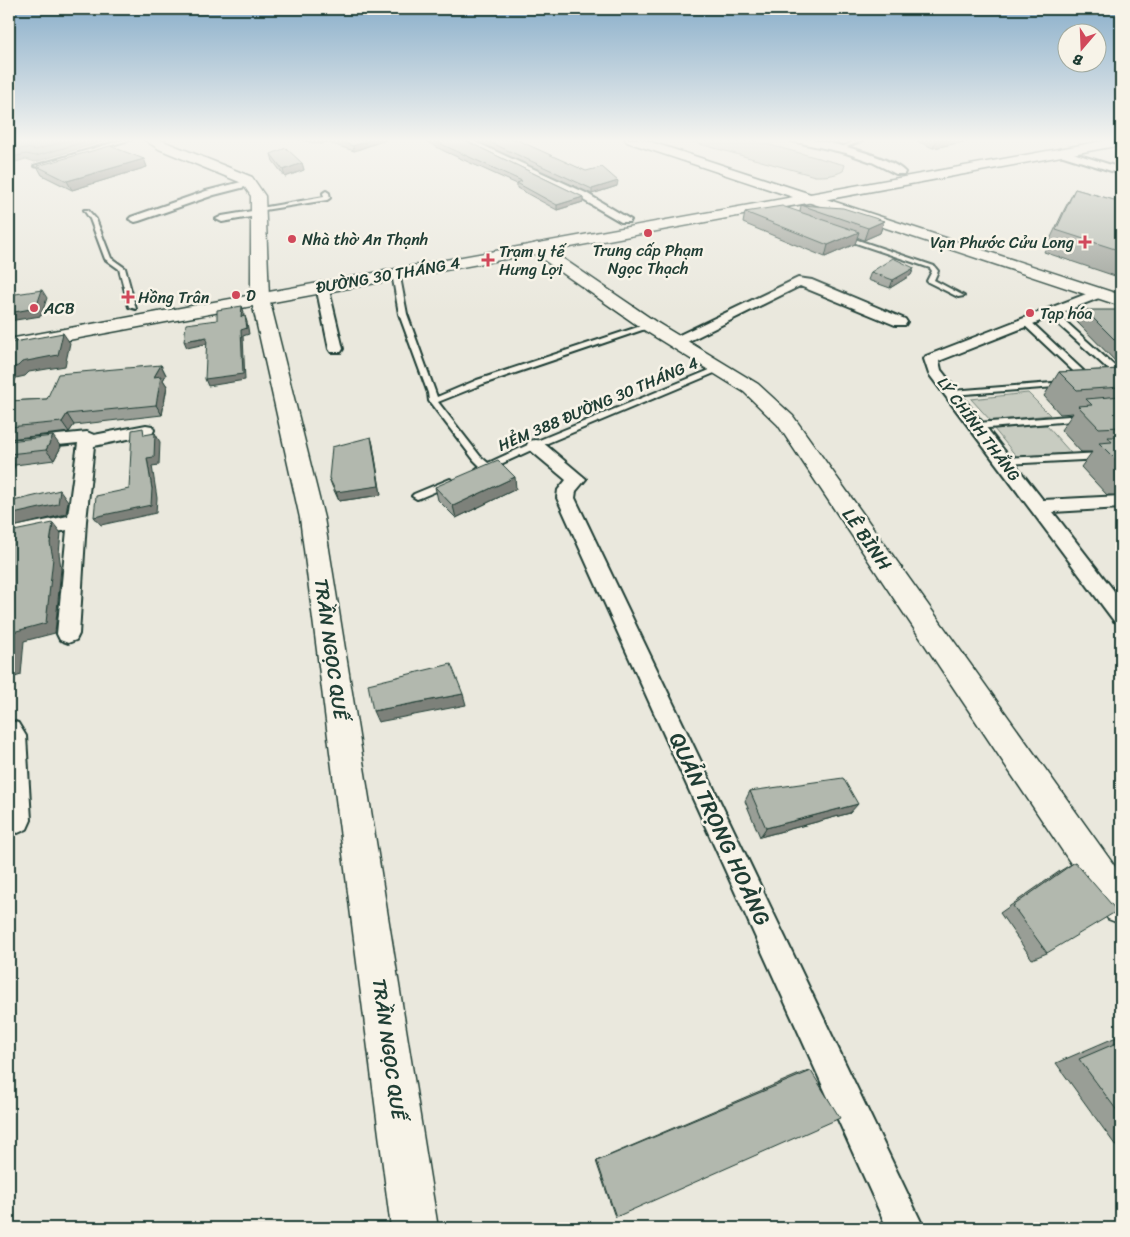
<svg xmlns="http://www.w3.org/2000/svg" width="1130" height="1237" font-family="Sriracha,sans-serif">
<rect width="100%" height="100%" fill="#eae8dd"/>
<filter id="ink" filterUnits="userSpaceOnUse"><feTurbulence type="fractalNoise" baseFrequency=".02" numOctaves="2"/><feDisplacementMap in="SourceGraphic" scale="10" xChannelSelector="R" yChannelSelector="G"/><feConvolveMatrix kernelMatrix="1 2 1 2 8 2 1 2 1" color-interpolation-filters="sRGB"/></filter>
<g filter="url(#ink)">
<path fill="#c8ccc1" stroke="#74847a" d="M682,139h65l98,26 -2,6c-10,5 -17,5 -28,5z
M1028,393l22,22 -59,6 -20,-22z
M1046,425l25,28 -54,4 -23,-28z"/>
<path fill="#9ca69c" stroke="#6a7c72" d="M9,139h103l-77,23 -9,-3 -17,5z"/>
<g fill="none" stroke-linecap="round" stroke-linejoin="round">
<path stroke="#51675e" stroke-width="1" d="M9,152l16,-4 11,2 37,-11
M9,158l17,-4 10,2 59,-17"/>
<defs>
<path id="lane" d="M126,139h6l-93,28 -5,-1z
M853,139l10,1 -24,10v-2l17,-7z
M326,191l3,2 1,5 -3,2 -69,11 -3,-2 69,-12 -1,-4z
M84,210h4l8,9 15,39 14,10 11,41 -7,-2 -10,-38 -14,-10 -15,-40z
M843,235l91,31 4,5 -4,9 30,16 -6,1 -30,-15 -1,-1 5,-10 -2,-3 -89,-30 -1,-1z
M392,273h4l4,4 7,37 30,83 40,-17 170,-56 7,2 -171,58 -45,18 42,54 8,7 44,-20 185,-76 7,2 -186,78 -48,22 -12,2 -2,-2 4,-3 -6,-6 -45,-59 -1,-8 -29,-79z
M1047,310h6l68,62v6h-3l-71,-64z
M1023,320h6l63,59v4h-6l-63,-59z
M1065,382h3v4l-116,9 -4,-2 4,-2z
M1082,415l3,1v4l-108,9 -4,-3 4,-3z
M1121,452v6l-117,6 -5,-3 5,-3z
M450,479l5,3 -2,2 -33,14 -3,1 -5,-3 2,-2z"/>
<path id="street" d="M457,139h12l117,54 45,27 -2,2h-8l-43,-25z
M790,139c24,-3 99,16 115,33l-1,2h-8l-24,-12 -26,-9 -54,-12z
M1060,149l61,19v6l-64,-20 -2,-2z
M249,180l4,1 1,2 -1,2 -39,10 -75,26 -4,1 -6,-3 2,-2 75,-26z
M258,210l6,3 -2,2 -40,7 -6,-3 6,-3z
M798,278l14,2 93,39 2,3 -2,3h-10l-95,-39 -119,59h-10l-2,-3 2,-3z
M322,282l6,4 15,63 -2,3h-10l-2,-3 -13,-63z
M1099,289l7,4 -2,3 -165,65 2,9 102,130 78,-4v12l-68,4 68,88v23l-7,-2 -185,-247 -5,-15 2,-3z
M146,425l6,1 2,4 -2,4 -58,12 -8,75 -7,113 -3,6 -8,3 -8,-3 -3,-6 10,-104 -58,12v-14l59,-12 10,-73 -69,7v-10l78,-8 7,3z
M535,440l6,1 45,38 -10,12 -1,7 349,730h-37l-330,-730 1,-8 8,-10 -37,-31 -2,-4 2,-4z
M9,720l9,3 8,13 5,84 -4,9 -9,4 -9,-4z"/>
<path id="secondary" d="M143,139h15l94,38 13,19 4,102 55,220 114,710h-47l-91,-710 -49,-220v-102l-9,-13 -83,-34z
M537,243l6,2 113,77 102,62 35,32 328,459v49l-13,-5 -330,-494 -34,-33 -100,-62 -113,-79 -2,-3 2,-3z"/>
<path id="primary" d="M1114,139h7v6l-1112,206v-12z"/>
<path id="highway" d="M625,139h17l479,156v11l-494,-164z"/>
</defs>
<use href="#lane" stroke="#1f3d34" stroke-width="4"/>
<use href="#street" stroke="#1f3d34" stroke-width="4"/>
<use href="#secondary" stroke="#1f3d34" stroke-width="3"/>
<use href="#primary" stroke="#1f3d34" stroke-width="3"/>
<use href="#highway" stroke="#1f3d34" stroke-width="3"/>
<use href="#lane" fill="#f7f3e8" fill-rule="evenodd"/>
<use href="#street" fill="#f7f3e8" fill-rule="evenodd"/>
<use href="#secondary" fill="#f7f3e8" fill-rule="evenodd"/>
<use href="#primary" fill="#f7f3e8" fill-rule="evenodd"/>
<use href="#highway" fill="#f7f3e8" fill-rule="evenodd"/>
</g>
<path fill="#999e96" stroke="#1f3d34" d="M295,139h93l-34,12 -28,-9 -5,2z
M422,139h40l121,58v5l-26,8 -40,-22v-4l-73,-33z
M472,139h43l102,47 -25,8z
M913,139h65l-45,9z
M271,154l31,9 2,7 -19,7 -12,-16z
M144,159l3,8 -75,23 -30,-15 -5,-9z
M1075,189l46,13v76l-77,-26 20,-42z
M801,205l83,16 -4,12 -16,7 -7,-3 -2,7 -30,13 -82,-34 2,-11h55z
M914,268l-3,7 -21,13 -22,-8 3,-8z
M1085,310l36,4v53l-44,-45z
M161,365l5,10 -3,5 4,6 -5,29 -88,10 -5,7 -60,7v-38l38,-2z
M1121,369v126h-14l-26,-28 11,-15h-11l-20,-22 12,-17 -13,1 -16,-18 15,-24z
M371,437l2,8 8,50 -42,6 -7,-15 -3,-8z
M9,441l52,6 -7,13 -39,5 -6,16z
M435,487l81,2 -60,29 -18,-18z
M750,791l100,22 -90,24 -15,-36z
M1075,862l-28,91 -15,6 -32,-46 60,-42z
M1121,1035v118l-65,-90z
M811,1071l-195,146 -2,-3 -18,-53 206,-88z"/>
<path fill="#7d817a" stroke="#1f3d34" d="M320,139h5l1,3 -5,2z
M374,139h14l-34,12 -1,-5z
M937,139h41l-45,9z
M144,159l3,8 -75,23 -5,-9z
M302,163l2,7 -19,7 -2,-7z
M618,181l-1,5 -25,8v-5z
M583,197v5l-26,8v-5z
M884,221l-4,12 -16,7 4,-12z
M859,232l-4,12 -30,13 3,-12z
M914,268l-3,7 -21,13 3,-8z
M42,290l5,8 -6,18 -32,5v-8z
M242,306l2,6 -1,11 -2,-6z
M245,316l2,6 2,12 -6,2 2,44 -37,6 -3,-7 36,-49z
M63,333l7,10 -5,23 -36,6 -4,4 -9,2 -7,16v-26l13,-6z
M207,337l3,6 -23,5 -3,-7z
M161,365l5,10 -3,5 4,6 -5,29 -6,-10 -2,-28z
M67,414l7,11 -5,7 -7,-10z
M155,433l5,9 -1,23 -7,1 5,32 -1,15 -55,12 -7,-8 58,-28 -5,-31z
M53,436l8,11 -7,13 -8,-10z
M371,437l2,8 8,50 -42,6 -3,-9z
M9,457l6,8 -6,16z
M515,477l1,12 -60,29 -3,-12z
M60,490l8,11 -2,13 -57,14v-13z
M53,523l8,10 -2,20 2,15 -6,65 -31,8 -3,34 -12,4v-13l4,-34 37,-89z
M463,694l3,11 -88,17 -5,-11z
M858,804l-8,9 -90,24 6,-9z"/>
<path fill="#b2b8ae" stroke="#1f3d34" d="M330,139h44l-21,7z
M431,139h31l121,58 -26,8 -40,-22 5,-2 -79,-36z
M483,139h32l71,32 16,-4 16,14 -26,8z
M110,146l34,13 -77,22 -30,-15z
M286,148l16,15 -19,7 -12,-16z
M1075,189l46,13v49l-65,-21z
M801,205l42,3 41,13 -16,7z
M782,206l77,26 -31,13 -83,-33z
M893,258l21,10 -21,12 -22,-8z
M42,290l-6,18 -27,5v-18z
M242,306l-1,11 4,-1 2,12 -6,2 2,44 -38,5 2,-42 -23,4 2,-17 31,-4v-10z
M1085,310h31l5,4v32z
M63,333l-5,22 -36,7 -4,4 -9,2v-25z
M161,365l-7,12 7,-1 -5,29 -89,9 -5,8 -53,5v-26l38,-2 11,-25z
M1121,369v18l-44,3 -18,-18z
M1121,396v31l-22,1 -21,-22 14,-1 -6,-6z
M143,428l1,7 11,-2 -1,24 -7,1 5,31 -1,16 -57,12 2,-21 33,-7 3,-59z
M53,436l-7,14 -37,4v-13z
M371,437l8,49 -43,6 -7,-14 3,-31z
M1108,437h13v28l-22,-22 13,-1z
M498,460l17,17 -62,29 -18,-19z
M60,490l-2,14 -49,11v-13z
M53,523l-3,20 3,15 -7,65 -33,9 -3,34h-1v-134z
M451,664l12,30 -90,17 -5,-27z
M843,778l15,26 -92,24 -16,-37z
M1075,862l42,49 -70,42 -34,-47z
M1121,1041v75l-42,-57z
M811,1071l29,47 -224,99 -19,-56z"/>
</g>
<linearGradient id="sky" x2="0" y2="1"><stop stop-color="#89aeca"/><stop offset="0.45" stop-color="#f6f5f0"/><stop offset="1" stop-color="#f6f5f0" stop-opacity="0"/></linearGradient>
<rect width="1130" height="312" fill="url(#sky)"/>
<g fill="#d1495b" stroke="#f7f3e8" stroke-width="2">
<circle cx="648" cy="233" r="5"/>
<circle cx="292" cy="239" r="5"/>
<path d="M1082.5 234.5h5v5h5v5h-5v5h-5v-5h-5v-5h5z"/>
<path d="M485.5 252.5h5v5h5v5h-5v5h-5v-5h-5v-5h5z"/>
<circle cx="236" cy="295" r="5"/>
<path d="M125.5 289.5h5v5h5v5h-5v5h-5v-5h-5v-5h5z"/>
<circle cx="34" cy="308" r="5"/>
<circle cx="1030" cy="313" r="5"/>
</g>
<g text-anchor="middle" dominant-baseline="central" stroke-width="5" stroke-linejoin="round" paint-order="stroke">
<g font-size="16" fill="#1f3d34" stroke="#f7f3e8" text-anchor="start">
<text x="302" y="239">Nhà thờ An Thạnh</text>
<text x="1074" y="242" text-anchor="end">Vạn Phước Cửu Long</text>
<text x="648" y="250" text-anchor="middle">Trung cấp Phạm<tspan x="648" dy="18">Ngọc Thạch</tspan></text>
<text x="499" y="251">Trạm y tế<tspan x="499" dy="18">Hưng Lợi</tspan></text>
<text x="246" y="295">D</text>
<text x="138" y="297">Hồng Trân</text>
<text x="44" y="308">ACB</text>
<text x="1040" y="313">Tạp hóa</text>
</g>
<g font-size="16" fill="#1f3d34" stroke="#f7f3e8">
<text transform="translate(388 275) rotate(-10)">ĐƯỜNG 30 THÁNG 4</text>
<text transform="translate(598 404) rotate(-23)">HẺM 388 ĐƯỜNG 30 THÁNG 4</text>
<text transform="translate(979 429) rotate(53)">LÝ CHÍNH THẮNG</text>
</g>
<g font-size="19" fill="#1f3d34" stroke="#f7f3e8">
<text transform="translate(867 539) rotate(55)">LÊ BÌNH</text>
<text transform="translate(331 649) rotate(82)">TRẦN NGỌC QUẾ</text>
<text transform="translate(389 1049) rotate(82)">TRẦN NGỌC QUẾ</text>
</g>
<g font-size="22" fill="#1f3d34" stroke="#f7f3e8">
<text transform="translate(720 829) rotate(65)">QUẢN TRỌNG HOÀNG</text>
</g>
</g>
<rect width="1130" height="1237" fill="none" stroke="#f7f3e8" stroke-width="30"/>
<rect x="15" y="15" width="1100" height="1207" fill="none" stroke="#1f3d34" stroke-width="2" filter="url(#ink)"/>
<g transform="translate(1082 48) rotate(199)"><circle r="24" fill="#f7f3e8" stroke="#a1aaa0"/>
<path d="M0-4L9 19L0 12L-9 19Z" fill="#d1495b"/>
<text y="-8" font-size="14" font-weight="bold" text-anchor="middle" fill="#1f3d34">B</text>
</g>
</svg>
